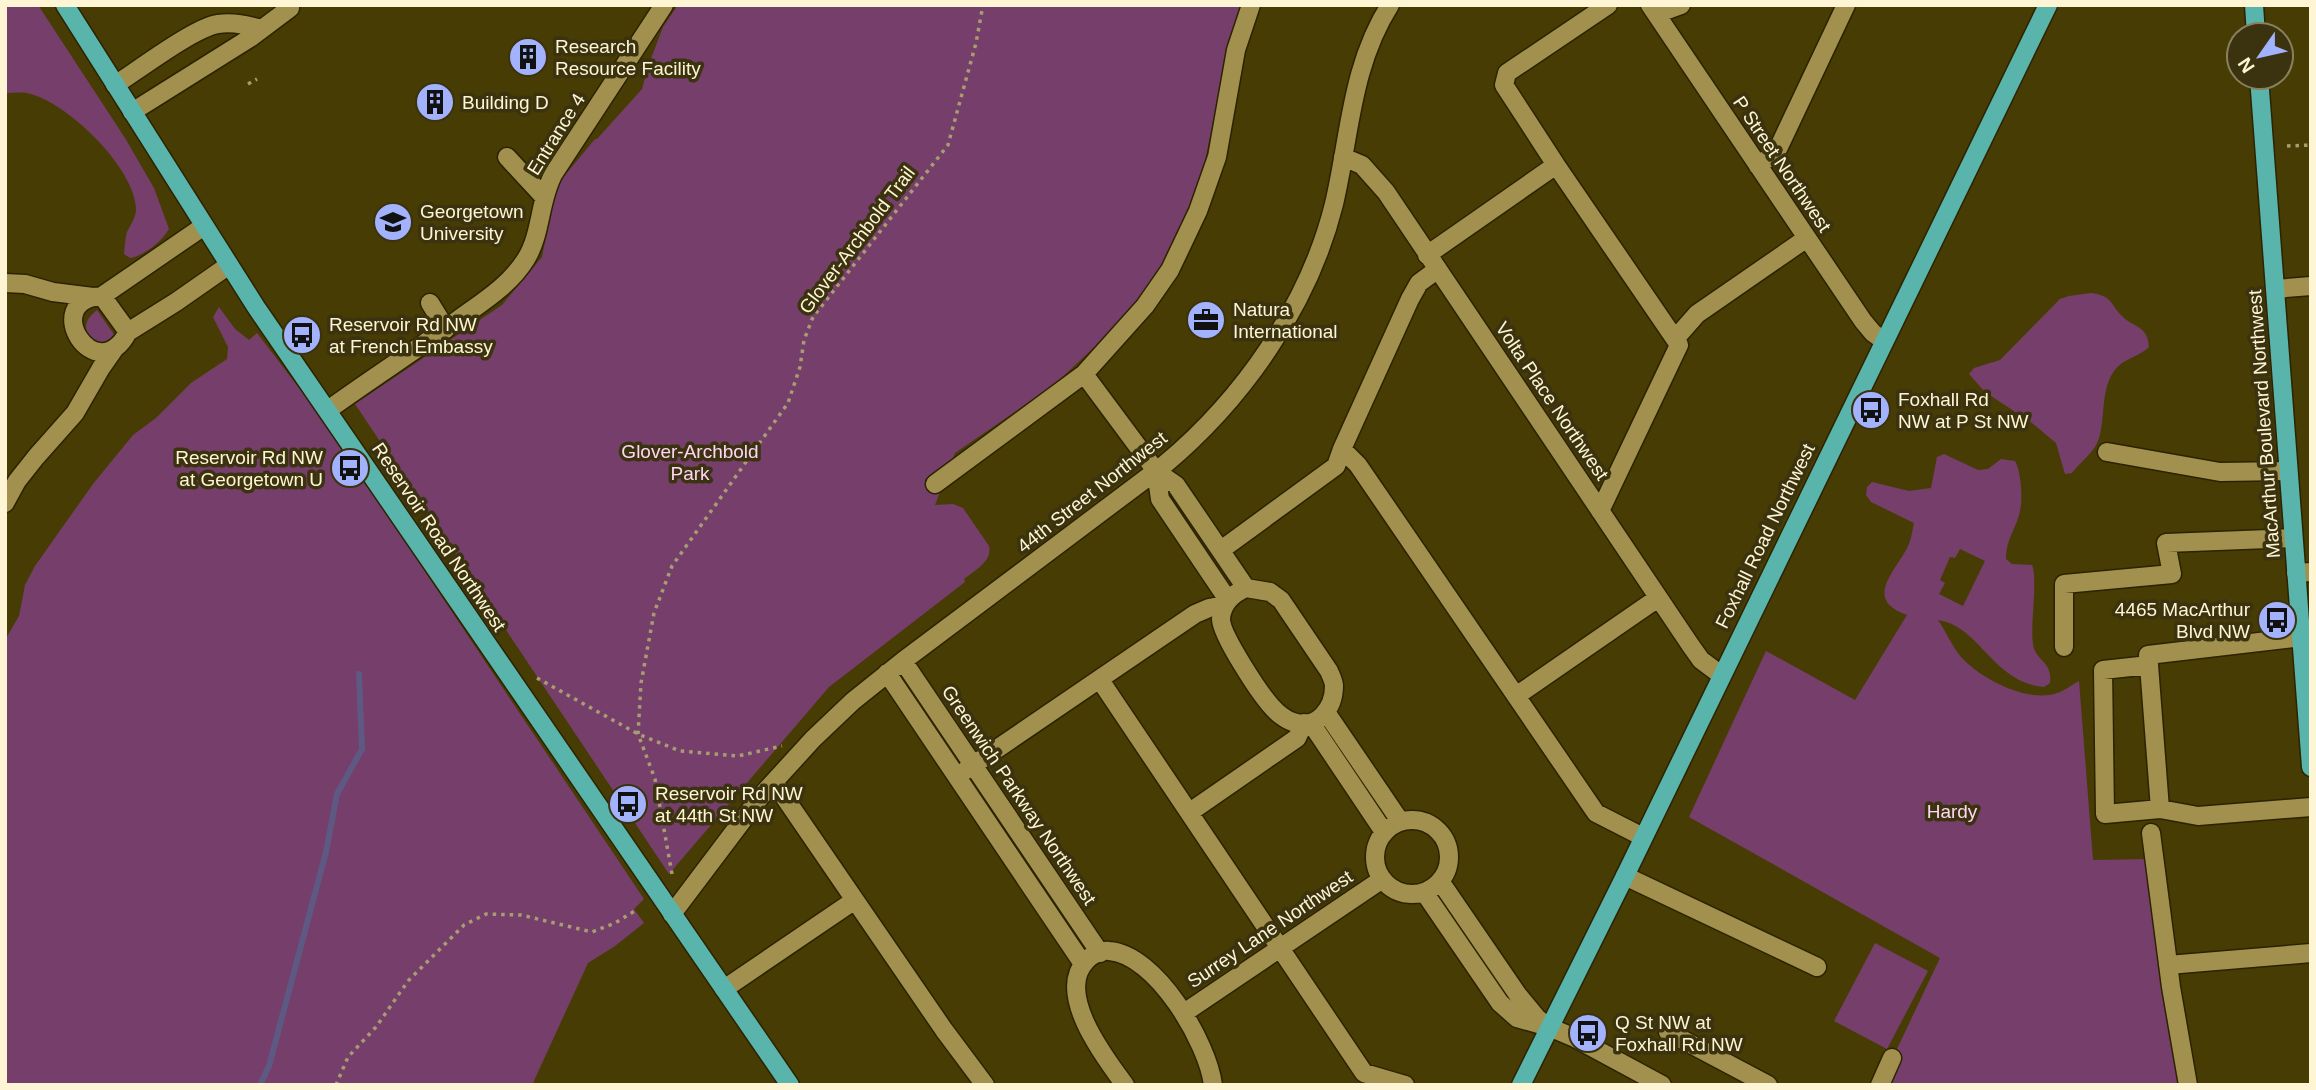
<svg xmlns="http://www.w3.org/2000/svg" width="2316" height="1090" font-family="Helvetica,sans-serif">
<rect width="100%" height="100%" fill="#483c05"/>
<path fill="#763f6b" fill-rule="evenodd" d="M5,5h33l87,133 29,50 15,41c-7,12 -25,27 -39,29l-6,-4c1,-8 1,-15 3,-22 4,-8 10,-16 9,-25 -3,-41 -70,-106 -109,-114 -7,-1 -15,0 -22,0z
M678,5h565l-14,40 -30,145 -23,55 -39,61 -47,45 -36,34 -99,68 -20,52 18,-1 10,4 26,38c4,15 -15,25 -25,33l1,3 -136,105 -160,187 -314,-470 147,-99 40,-48 14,-71 39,-47h2l45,-50 3,-11 -1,-1 19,-50z
M2091,293c21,3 18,9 30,22 12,13 27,10 28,32 -10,10 -27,12 -35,24 -13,19 -9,43 -14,63 -3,17 -18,26 -28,39l-7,1 -9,-31 -24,-20 -47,-31 -16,-18 5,-6 26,-8 60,-61 9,-3z
M219,307l16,22 14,11 8,-7 68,89 319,477 -10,10 10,14 -29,23 -27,17 -56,122h-527v-445l14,-24 6,-31 10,-19 58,-82 40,-49 23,-17 35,-35 36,-24 1,-12 -15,-30z
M97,310l18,26 -14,8 -14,-7c-3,-13 0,-19 10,-27z
M1944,454l34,16 10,-1 13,-10 14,2c6,10 8,38 5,50 -3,16 -15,30 -14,48l6,5 20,1c6,13 -2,60 1,79 2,17 20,17 17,39l-6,4c-51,-4 -65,-62 -106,-67 8,12 14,26 23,37 20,22 69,48 99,35 7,-3 13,-8 19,-11l14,179 58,-1 30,226h-301l60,-127 -251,-141 77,-166 89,49 52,-85c-42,-15 -15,-40 -1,-65 5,-8 6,-18 8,-27l-43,-21 -5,-7 1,-8 5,-5 37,9 22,-3 6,-31zM1960,549l25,12 -22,45 -24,-12 6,-11 -5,-3 10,-23 5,1z
M1875,943l53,28 -41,78 -53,-28z"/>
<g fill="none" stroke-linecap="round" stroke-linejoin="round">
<path stroke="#5d5982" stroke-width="6" d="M260,1085l9,-19 57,-214 11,-58 25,-45 -3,-75"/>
<defs>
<path id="minor" d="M1650,5l213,316 10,12 11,8
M1656,14l25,-9
M115,85c22,-14 80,-58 103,-61 14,-2 30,1 43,5
M132,112l118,-74 40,-30v-3
M507,157l37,40
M1343,157l19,8 24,27 305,454 10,14 20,15
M1758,166l19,-15 69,-146
M1427,255l129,-90
M5,283l20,1 28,8 40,5
M2275,289l36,-3
M102,296l26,36c-32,60 -90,-32 -26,-36z
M102,296l102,-70
M430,303l16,26
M128,332l48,-30 53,-37
M1675,339l22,-25 110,-76
M1084,374l72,97 20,14 70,103
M328,410c43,-31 88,-60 131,-91 25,-18 51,-34 67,-60 16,-26 13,-59 28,-86l110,-168
M1342,449l68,-150 9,-16 19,-14
M2107,452l113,20 68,-1
M1156,471l4,28 68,101
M935,484l149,-110 61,-68 25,-36 28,-59 19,-54 19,-107 15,-45
M5,503l12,-22 19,-24 39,-44 26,-45 14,-20
M1600,511l79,-166 -123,-180 -52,-80 3,-12 101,-68
M1221,550l115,-84 6,-17 16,16 238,348 47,24
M2296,573l15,-1
M1246,588l24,4 11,8 48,71c2,5 5,10 5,15 0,22 -17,45 -41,36 -7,-2 -16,-9 -21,-15 -12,-13 -51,-72 -51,-88 1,-16 11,-25 25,-31z
M2064,647v-63l108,-10 -6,-31 127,-5
M903,661l197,292
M2149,665l11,144 -55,5 -2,-144 46,-5 -1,-10 163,-19
M887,673l196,291
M1100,680l264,393 41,12
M1516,696l142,-98
M1326,712l74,109
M1311,723l73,109
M966,770l229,-156 14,-6 15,-3
M774,782l170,248 41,55
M2160,809l38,7 113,-9
M1190,812l107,-74 7,-15
M1375 857a37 37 0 1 1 74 0a37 37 0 1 1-74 0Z
M2151,833l20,154 17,98
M1625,876l192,91
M1440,881l78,114 19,23 9,7
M1424,892l76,111 17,15 32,9 26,11 87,47
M672,914l89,-118 52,-57 40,-38 50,-40 261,-196c79,-66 145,-160 170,-261 16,-68 17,-138 56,-199
M2168,965l143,-12
M724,989l131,-89
M1184,1013l197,-133
M1668,1032l100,53
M1125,1085c-20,-27 -70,-92 -39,-124 5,-6 15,-11 23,-10 47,3 99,92 104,134
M1880,1085l12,-27"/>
<path id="major" d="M65,5l191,302 534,778
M2254,5l2,30
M2259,77l52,690
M1521,1085l104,-209 423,-871"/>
</defs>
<use href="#minor" stroke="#2c2300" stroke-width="21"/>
<use href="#major" stroke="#2c2300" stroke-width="21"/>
<path stroke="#a79d71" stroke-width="3.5" stroke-dasharray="3.5 5" stroke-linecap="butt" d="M248,84l9,-5
M2287,146l24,-1
M537,678l101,56 42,17 58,5 44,-10
M672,874l-17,-95 -17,-45 3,-51 13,-70 18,-47 116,-163 12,-36 4,-27 9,-23 135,-172 28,-102 7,-38
M336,1085l12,-28 28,-30 32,-46 56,-56 22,-11 35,1 71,17 23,-9 23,-14"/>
<use href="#minor" stroke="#a1904e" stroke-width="18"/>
<use href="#major" stroke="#59b4ac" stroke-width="18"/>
</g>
<defs>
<symbol id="building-disc" viewBox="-11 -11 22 22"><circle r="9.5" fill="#a3b2fd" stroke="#3b320f"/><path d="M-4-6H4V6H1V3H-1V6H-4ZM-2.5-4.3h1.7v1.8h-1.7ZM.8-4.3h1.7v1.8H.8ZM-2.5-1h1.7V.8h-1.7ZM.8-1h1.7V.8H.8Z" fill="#111"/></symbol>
<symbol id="university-disc" viewBox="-11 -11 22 22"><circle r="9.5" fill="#a3b2fd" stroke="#3b320f"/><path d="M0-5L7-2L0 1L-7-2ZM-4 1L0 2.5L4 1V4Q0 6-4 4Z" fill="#111"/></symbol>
<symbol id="office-disc" viewBox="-11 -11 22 22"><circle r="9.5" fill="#a3b2fd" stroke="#3b320f"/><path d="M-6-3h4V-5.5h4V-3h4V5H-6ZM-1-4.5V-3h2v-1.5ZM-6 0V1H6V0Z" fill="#111"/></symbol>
<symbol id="bus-disc" viewBox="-11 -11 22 22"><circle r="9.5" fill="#a3b2fd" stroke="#3b320f"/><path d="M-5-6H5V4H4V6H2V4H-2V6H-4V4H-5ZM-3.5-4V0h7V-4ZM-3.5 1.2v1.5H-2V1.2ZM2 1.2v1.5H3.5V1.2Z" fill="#111"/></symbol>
</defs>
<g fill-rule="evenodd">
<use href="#building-disc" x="506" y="35" width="44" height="44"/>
<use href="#building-disc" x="413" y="80" width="44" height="44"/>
<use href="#university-disc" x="371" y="200" width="44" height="44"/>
<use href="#office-disc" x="1184" y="298" width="44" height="44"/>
<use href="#bus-disc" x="280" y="313" width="44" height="44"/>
<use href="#bus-disc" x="1849" y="388" width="44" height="44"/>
<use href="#bus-disc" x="328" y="446" width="44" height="44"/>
<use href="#bus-disc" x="2255" y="598" width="44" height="44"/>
<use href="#bus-disc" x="606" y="782" width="44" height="44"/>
<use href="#bus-disc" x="1566" y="1011" width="44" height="44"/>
</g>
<g text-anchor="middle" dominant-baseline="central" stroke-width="7" stroke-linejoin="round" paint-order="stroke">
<g font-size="19" fill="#fef5d4" stroke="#3b320f" text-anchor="start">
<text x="555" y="46">Research<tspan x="555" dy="22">Resource Facility</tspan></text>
<text x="462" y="102">Building D</text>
<text x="420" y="211">Georgetown<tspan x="420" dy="22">University</tspan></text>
<text x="1233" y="309">Natura<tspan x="1233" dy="22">International</tspan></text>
<text x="329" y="324">Reservoir Rd NW<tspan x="329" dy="22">at French Embassy</tspan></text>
<text x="1898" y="399">Foxhall Rd<tspan x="1898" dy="22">NW at P St NW</tspan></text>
<text x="323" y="457" text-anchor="end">Reservoir Rd NW<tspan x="323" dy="22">at Georgetown U</tspan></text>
<text x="2250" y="609" text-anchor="end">4465 MacArthur<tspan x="2250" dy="22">Blvd NW</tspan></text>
<text x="655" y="793">Reservoir Rd NW<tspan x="655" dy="22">at 44th St NW</tspan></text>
<text x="1615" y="1022">Q St NW at<tspan x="1615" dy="22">Foxhall Rd NW</tspan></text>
</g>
<g font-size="19" fill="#fef5d4" stroke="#3b320f">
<text transform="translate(556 134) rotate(-58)">Entrance 4</text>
<text transform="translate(1782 164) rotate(56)">P Street Northwest</text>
<text transform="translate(857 240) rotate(-53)">Glover-Archbold Trail</text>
<text transform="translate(1552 401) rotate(56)">Volta Place Northwest</text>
<text transform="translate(2264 424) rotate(-94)">MacArthur Boulevard Northwest</text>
<text transform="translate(1092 492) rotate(-38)">44th Street Northwest</text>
<text transform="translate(1765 536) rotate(-64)">Foxhall Road Northwest</text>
<text transform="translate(439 537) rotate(56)">Reservoir Road Northwest</text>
<text transform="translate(1019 795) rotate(56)">Greenwich Parkway Northwest</text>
<text transform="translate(1270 929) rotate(-34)">Surrey Lane Northwest</text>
</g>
<g font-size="19" fill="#ffd5f5" stroke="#3b320f">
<text x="690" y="451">Glover-Archbold<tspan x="690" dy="22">Park</tspan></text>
<text x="1952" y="811">Hardy</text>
</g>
</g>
<rect width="2316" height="1090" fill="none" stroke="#fef5d4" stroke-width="14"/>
<g transform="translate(2260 56) rotate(236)"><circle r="33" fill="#3b320f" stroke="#89805e" stroke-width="2"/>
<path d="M0-5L12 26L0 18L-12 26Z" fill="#a3b2fd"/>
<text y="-10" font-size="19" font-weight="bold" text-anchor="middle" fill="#fef5d4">N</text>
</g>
</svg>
